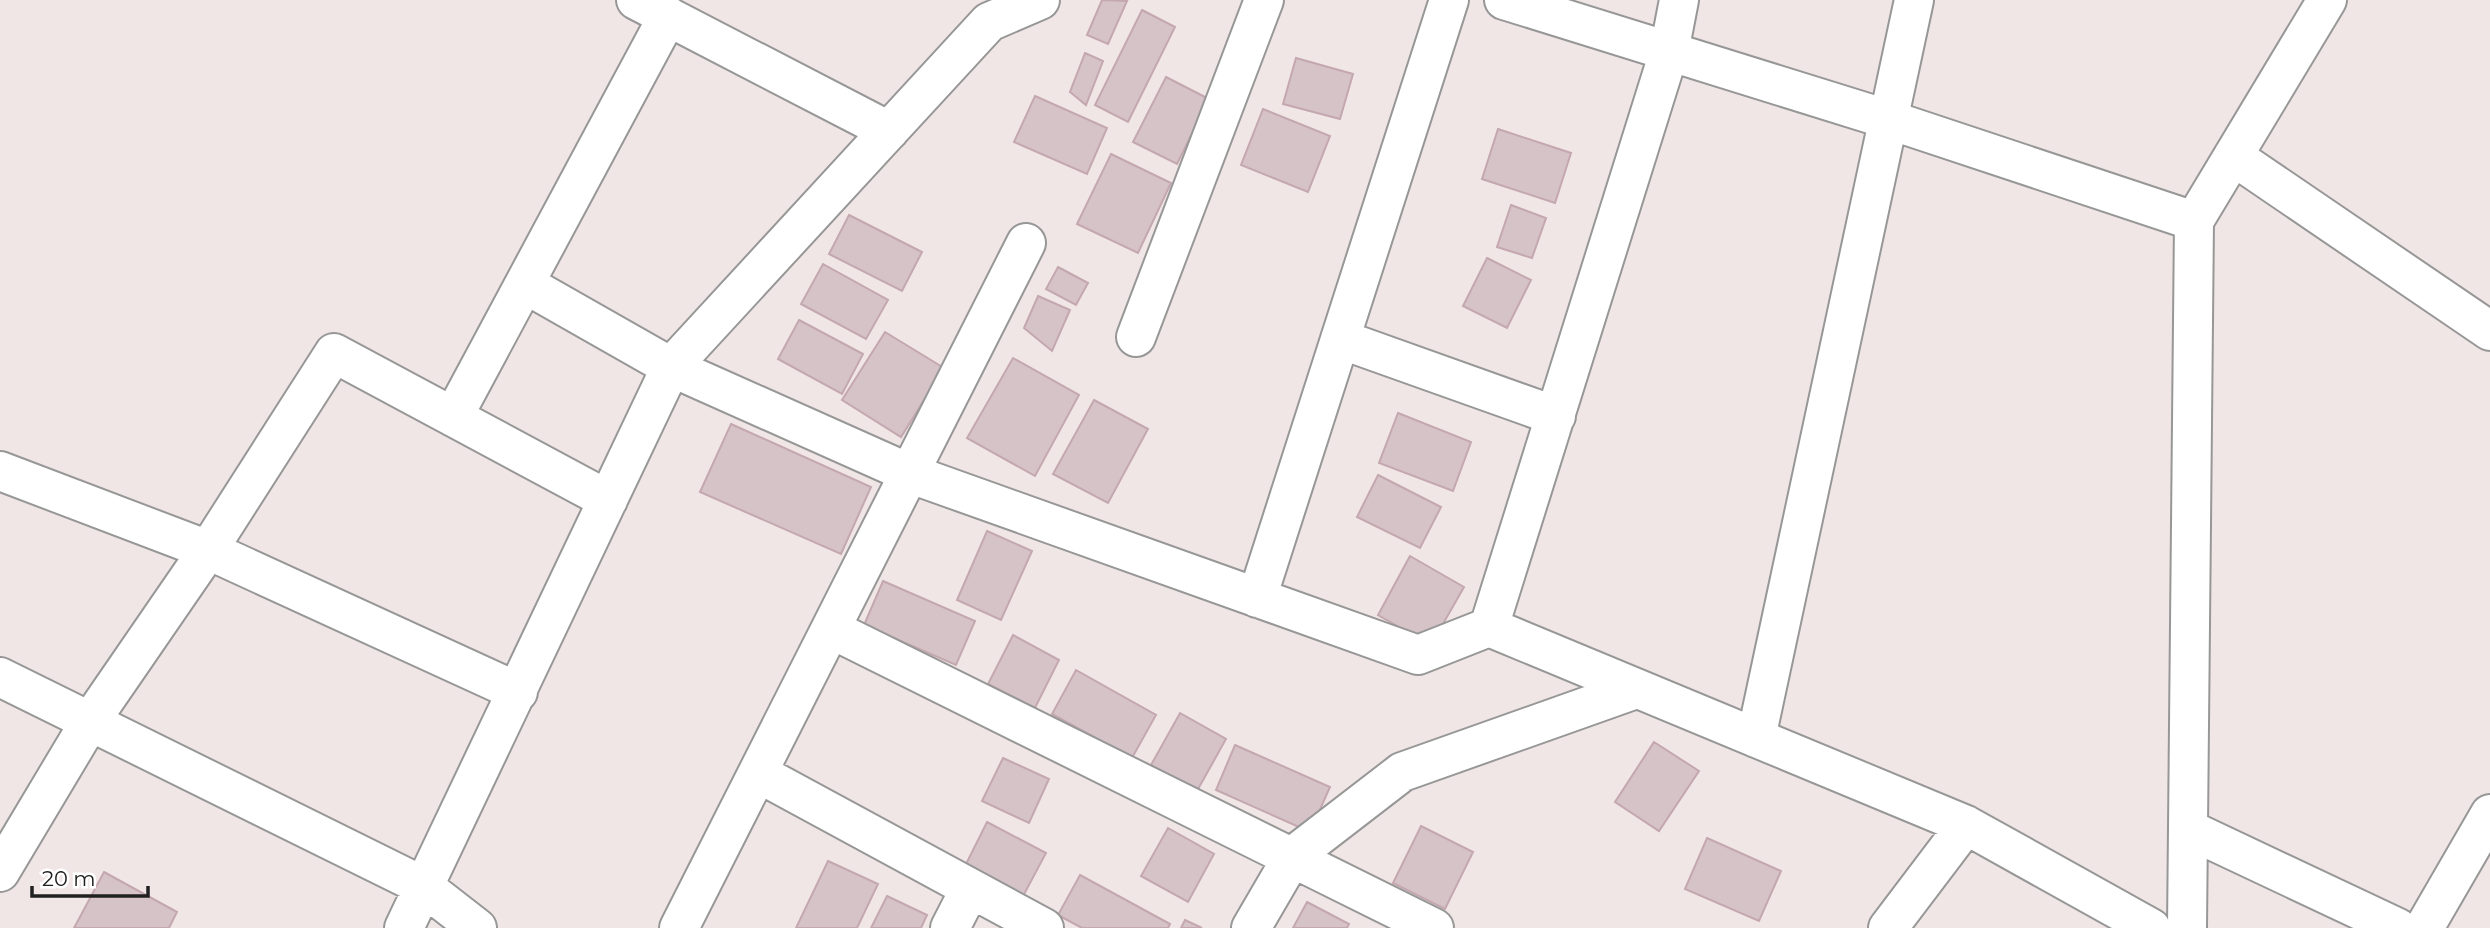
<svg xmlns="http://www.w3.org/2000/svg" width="2490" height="928" font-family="Montserrat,sans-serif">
<rect width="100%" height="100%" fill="#f1e6e6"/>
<path fill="#d5c3c8" stroke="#c4a7af" stroke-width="2" d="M1102,0l25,1 -19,43 -21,-9z
M1142,10l33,17 -47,95 -33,-17z
M1085,53l18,8 -17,44 -16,-13z
M1296,58l57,16 -13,45 -57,-15z
M1166,77l43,22 -32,65 -44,-22z
M1035,96l72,32 -20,46 -73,-32z
M1263,109l67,27 -22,56 -67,-27z
M1498,129l73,24 -16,50 -73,-24z
M1111,154l60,29 -33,70 -61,-29z
M1511,205l35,13 -14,40 -35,-11z
M849,215l73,37 -20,39 -73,-37z
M1487,258l44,22 -24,48 -44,-22z
M823,264l65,36 -22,39 -65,-35z
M1058,267l30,16 -12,22 -30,-16z
M1038,296l32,14 -18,41 -28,-23z
M799,320l64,34 -21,40 -64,-35z
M885,332l59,36 -43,69 -59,-37z
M1013,358l66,37 -44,81 -68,-38z
M1094,400l54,29 -40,74 -55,-29z
M1398,413l73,29 -18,49 -74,-28z
M731,424l140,63 -30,67 -141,-62z
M1378,475l63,32 -21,41 -63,-31z
M987,531l45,20 -31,69 -44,-20z
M1410,556l54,31 -33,58 -53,-30z
M883,581l92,40 -19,44 -92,-40z
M1013,635l46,25 -24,48 -47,-24z
M1076,670l80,45 -24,43 -80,-44z
M1180,713l46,26 -29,52 -46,-26z
M1654,742l45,29 -40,60 -44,-29z
M1235,745l95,42 -20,45 -94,-42z
M1003,758l46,21 -20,44 -47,-22z
M987,822l59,31 -25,47 -58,-30z
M1421,826l52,26 -28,57 -52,-26z
M1168,828l46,26 -26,48 -47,-26z
M1707,838l74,33 -22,50 -74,-32z
M828,861l50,23 -21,44h-61z
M104,872l73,40 -8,16h-95z
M1080,875l90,49 -2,4h-86l-24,-13z
M887,896l40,19 -6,13h-50z
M1307,902l42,22 -2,4h-54z
M1185,920l17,8h-21z"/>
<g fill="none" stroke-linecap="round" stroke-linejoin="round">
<defs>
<path id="minor" d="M636,0l253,131
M1504,0l386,120 304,101
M2233,156l257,175
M525,284l146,83 240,107 507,181 71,-28 477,198 185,103
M1136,337l128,-337
M1340,339l216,77
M453,417l215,-401
M0,471l208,79 310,142
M1257,598l192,-598
M1489,627l180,-575 10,-52
M831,629l603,299
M0,677l423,209 54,42
M1756,738l158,-738
M758,773l286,155
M2188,829l210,99
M0,872l89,-149 119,-173 126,-197 274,147
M404,928l267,-561 318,-345 51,-22
M679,928l347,-685
M950,928l20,-39
M1251,928l42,-72 109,-84 234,-83
M1888,928l78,-103
M2187,928l7,-707 133,-221
M2424,928l66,-114"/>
</defs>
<use href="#minor" stroke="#979797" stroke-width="42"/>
<use href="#minor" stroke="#fff" stroke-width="38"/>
</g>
<path d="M32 886v10h116v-10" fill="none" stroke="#202020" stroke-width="3.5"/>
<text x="42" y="886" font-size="21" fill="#202020" stroke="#ffffff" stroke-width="5" paint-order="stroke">20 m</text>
</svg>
